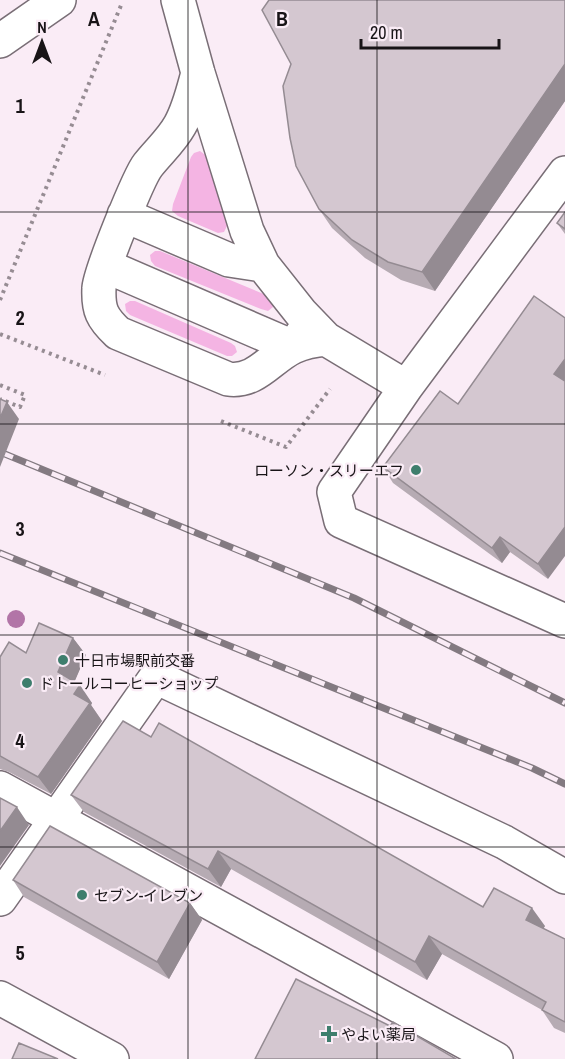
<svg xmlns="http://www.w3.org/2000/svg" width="565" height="1059" font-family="'Archivo Narrow','Noto Sans JP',sans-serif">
<rect width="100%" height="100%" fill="#faecf6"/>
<path fill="#f4b4e3" d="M200,151l8,6 20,67 -4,8 -6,1 -40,-17 -6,-5 1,-7 18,-47 3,-4z
M155,251h5l106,44 6,5 1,7 -5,4 -7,-2 -106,-43 -4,-5 -1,-6z
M130,301h5l96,42 4,3 2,6 -5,4h-5l-97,-41 -4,-4 -1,-7z"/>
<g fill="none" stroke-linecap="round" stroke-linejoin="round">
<defs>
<path id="minor" d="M178,0l20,73 49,158 16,34 38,48 25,26 80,48
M198,73c-5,18 -9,36 -18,52 -9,16 -21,26 -32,40 -9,11 -49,110 -49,123 -1,22 3,30 19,45l110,46c28,4 42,-21 65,-32 11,-5 22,-7 33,-8
M565,173l-159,214 -72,105 7,29 224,100
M124,215l105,45 34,5
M106,266l187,81 7,-8 2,-5
M0,788l496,271
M0,899l156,-222 348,165 61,35
M0,998l112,61"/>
<path id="major" d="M0,41l59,-41"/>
</defs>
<use href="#minor" stroke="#796e76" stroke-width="36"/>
<use href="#major" stroke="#796e76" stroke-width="36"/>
<path stroke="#968c93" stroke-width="4" stroke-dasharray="3 4.5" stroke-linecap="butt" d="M0,300l122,-297
M0,334l105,41
M0,385l25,10 -5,12 -20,-8
M221,421l65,26 44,-58"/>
<use href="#minor" stroke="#fff" stroke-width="33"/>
<use href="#major" stroke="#fff" stroke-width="33"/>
<defs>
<path id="rail" d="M0,452l354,146 211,105
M0,553l532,215 33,16"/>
</defs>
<use href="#rail" stroke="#837a81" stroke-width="7"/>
<use href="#rail" stroke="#faecf6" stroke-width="4.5" stroke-dasharray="14" stroke-linecap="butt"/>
</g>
<circle fill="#b275a7" cx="16" cy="619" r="9"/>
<path fill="#b6abb3" d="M565,0v101l-130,190 -34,-11 -36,-22 -33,-30 -13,-19z
M565,212v22l-8,-11z
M440,391l108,188 -38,-27 -8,11 -109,-80 -10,-16z
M73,638l13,17 -12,27 18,21 -1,2 11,16 -51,73 -42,-22 -9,-3v-112l26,-4z
M151,737l332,170 62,19 -2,2 22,11v94l-11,-5 -12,-18 -100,-56 -15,26 -196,-111 -10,18 -137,-75 -13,-17z
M13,880l177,23 12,17 -33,59 -145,-82z"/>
<path fill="#948b92" d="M565,64v37l-130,190 -13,-19z
M565,359v30l-11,-15z
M7,402l12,17 -19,48v-49z
M565,527v29l-17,23 -10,-15z
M500,537l10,15 -8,11 -10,-15z
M73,638l13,17 -15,35 -13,-18z
M80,685l12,18 -1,2 11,16 -51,73 -13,-17 36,-83z
M17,807l12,18 -29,41v-35z
M218,851l13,18 -10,18 -13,-18z
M190,903l12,17 -33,59 -12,-17z
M532,908l13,18 -7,12 -12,-18z
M429,936l13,18 -15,26 -12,-18z"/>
<path fill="#d4c7d0" stroke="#948b92" stroke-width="1.5" d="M269,0h296v64l-143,208 -34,-10 -36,-22 -33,-31 -23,-43 -6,-28 -7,-52 8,-22 -29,-54z
M565,212v17l-8,-6z
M534,296l31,22v41l-11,15 11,7v146l-27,37 -38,-27 -8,11 -109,-81 57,-76 18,13z
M0,399l7,3 -7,16z
M39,623l34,15 -15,34 22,13 -6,9 16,9 -52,74 -38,-21v-99l9,-15 17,11z
M123,721l28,16 8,-14 324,184 11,-19 38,20 -6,12 39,19v83l-23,-12 4,-8 -117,-66 -14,26 -197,-111 -10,18 -137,-74z
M0,798l17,9 -17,24z
M50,826l140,77 -33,59 -144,-82z
M296,979l94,47 3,-4 63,37h-201z
M19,1043l39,16h-46z"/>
<path fill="none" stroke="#181417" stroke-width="1.5" stroke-opacity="0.55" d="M188,0v1059M377,0v1059M0,212h565M0,424h565M0,635h565M0,847h565"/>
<g fill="#3e7e6d" stroke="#faecf6" stroke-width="2">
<circle cx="416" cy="470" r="6"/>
<circle cx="63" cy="660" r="6"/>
<circle cx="27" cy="683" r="6"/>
<circle cx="82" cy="895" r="6"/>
<path d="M326 1025h6v6h6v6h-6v6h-6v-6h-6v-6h6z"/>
</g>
<g text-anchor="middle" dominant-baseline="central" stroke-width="4.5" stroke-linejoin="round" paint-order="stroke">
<g font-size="15" fill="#181417" stroke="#faecf6" text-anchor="start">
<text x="404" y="470" text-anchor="end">ローソン・スリーエフ</text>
<text x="75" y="660">十日市場駅前交番</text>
<text x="39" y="683">ドトールコーヒーショップ</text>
<text x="94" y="895">セブン-イレブン</text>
<text x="341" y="1034">やよい薬局</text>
</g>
</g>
<g font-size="20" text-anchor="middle" font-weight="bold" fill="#181417" stroke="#faecf6" stroke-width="4.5" stroke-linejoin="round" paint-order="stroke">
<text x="94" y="26">A</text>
<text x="282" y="26">B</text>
<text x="20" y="113">1</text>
<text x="20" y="325">2</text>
<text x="20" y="536">3</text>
<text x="20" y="748">4</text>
<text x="20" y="960">5</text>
</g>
<g transform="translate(42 42)" stroke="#faecf6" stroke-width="4.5" paint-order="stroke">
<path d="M0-4.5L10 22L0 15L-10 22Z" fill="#181417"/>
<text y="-9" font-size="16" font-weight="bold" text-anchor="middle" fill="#181417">N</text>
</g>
<path d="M361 39v9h138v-9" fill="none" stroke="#181417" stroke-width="3"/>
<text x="370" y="39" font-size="18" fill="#181417" stroke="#faecf6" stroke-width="4.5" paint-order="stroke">20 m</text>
</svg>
